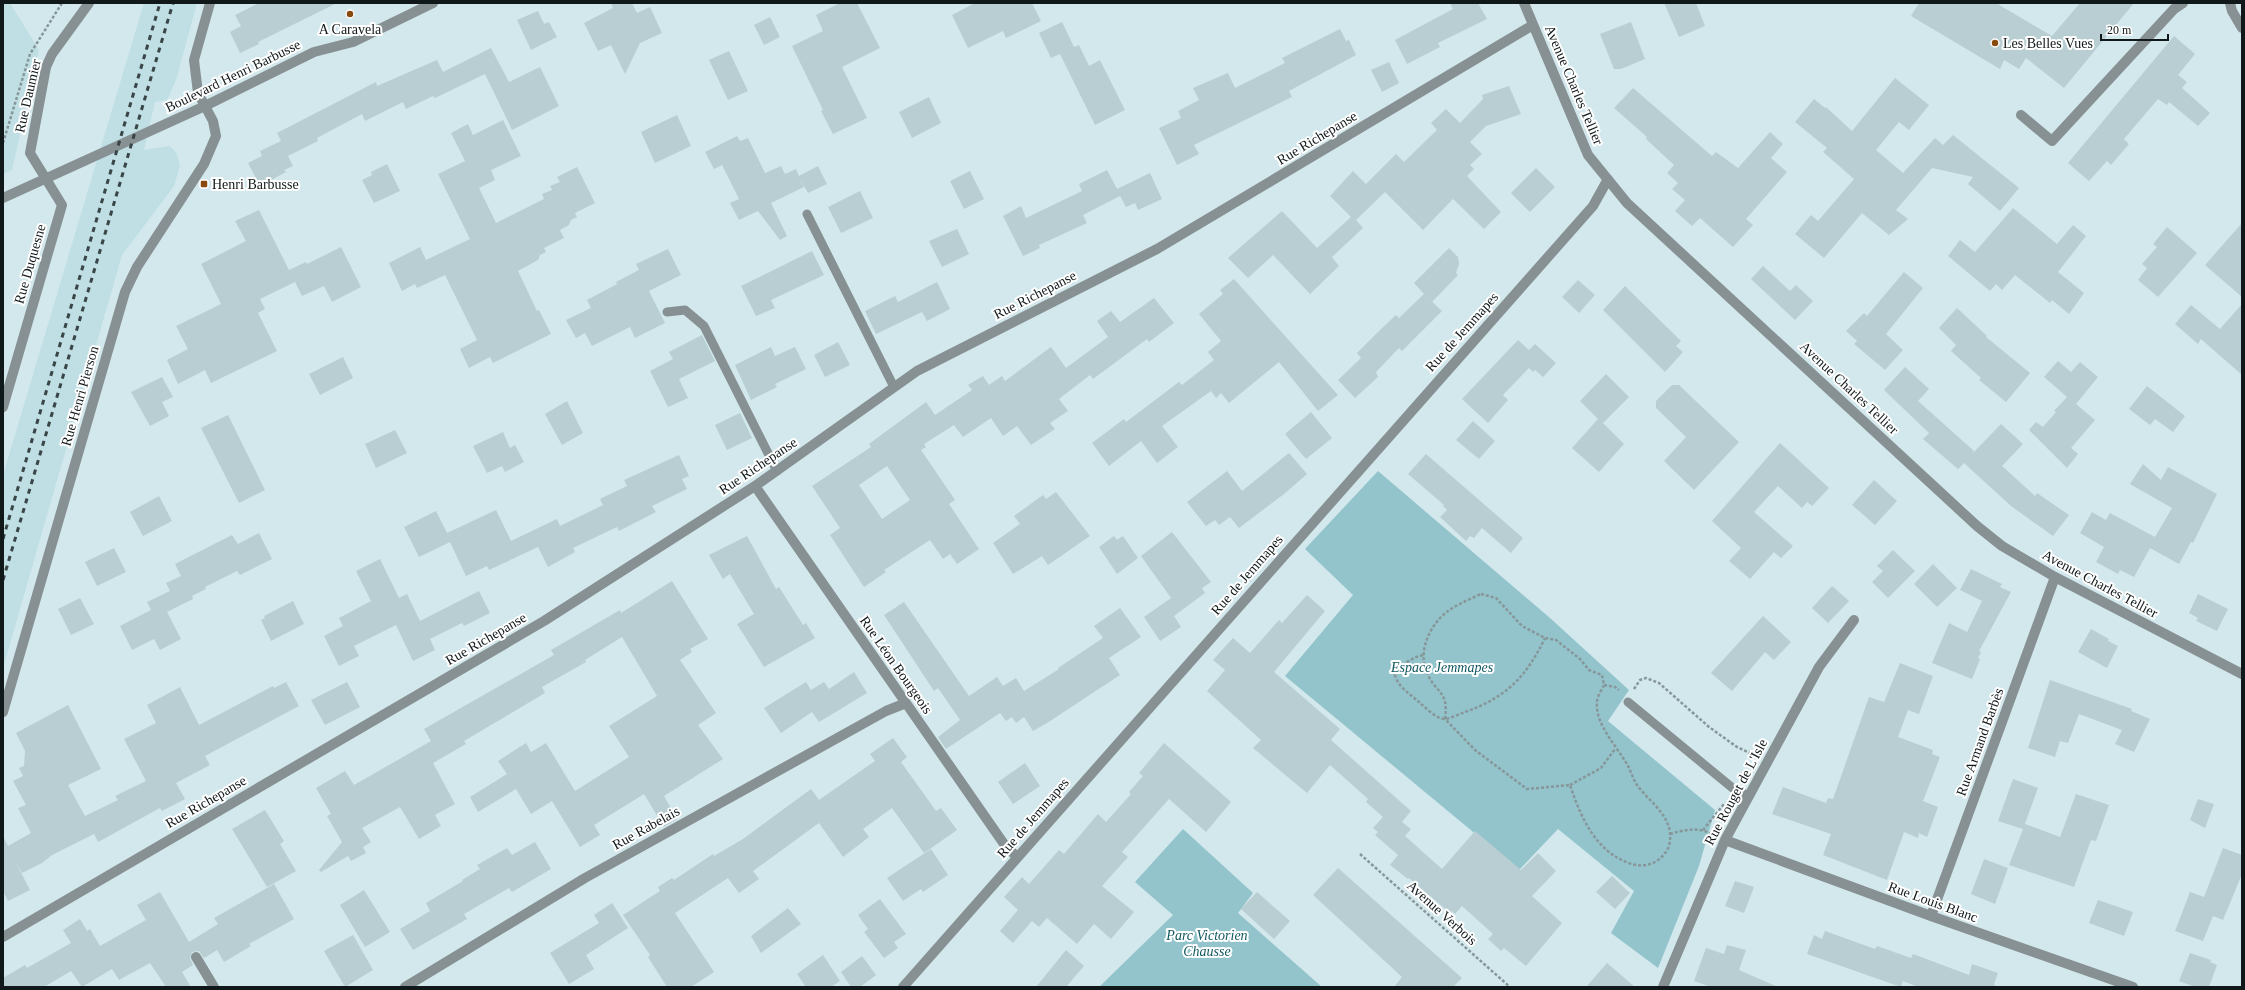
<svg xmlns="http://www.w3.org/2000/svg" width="2245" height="990" font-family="Georgia,serif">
<rect width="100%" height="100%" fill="#d2e8ec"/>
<path fill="#bfdfe4" d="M3,3h7l29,47 -27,120 -9,4z
M144,3h53l-21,77 -9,20 -12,2 -11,48 26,-4 7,8 3,12 -6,20 -52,69 -119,413v-193z"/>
<path fill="#93c4cc" d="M1378,471l172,147 79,72 -21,31 107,89 -16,56 -41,102 -47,-35 23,-42 -76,-62 -39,41 -234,-194 68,-81 -48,-46z
M1183,829l70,64 -15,20 84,74h-223l74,-72 -38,-33z"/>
<path fill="#b8ced2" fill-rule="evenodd" d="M259,3h78l-79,39 1,2 -19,9 -10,-21 11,-6 -6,-11z
M611,3h21l5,10 13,-6 12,26 -22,10 -15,31 -14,-29 -13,6 -14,-28 29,-15z
M840,3h17l23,45 -38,19 25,51 -34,16 -12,-23 2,-1 -31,-64 31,-15 -7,-16z
M975,3h57l9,18 -35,17 -3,-7 -35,17 -16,-33z
M1450,3h28l9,16 -49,24 2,4 -33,17 -12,-24 58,-31z
M1664,3h32l9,23 -26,11z
M1919,3h77l56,33 28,-33h54l-70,85 -38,-30 -7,11 -15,-9 -4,9 -89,-53z
M538,11l6,13 5,-2 8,15 -26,13 -14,-30z
M770,17l10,20 -16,8 -10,-20z
M1062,22l12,25 5,-2 10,21 11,-6 25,50 -30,15 -35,-71 -9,4 -12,-25z
M1631,22l14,37 -24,10h-7l-14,-35z
M1340,29l6,12 3,-1 7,15 -67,36 3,6 -98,48 5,9 -22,11 -18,-37 22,-10 -3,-7 21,-11 -6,-12 35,-15 7,15 50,-25 -3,-5z
M2174,36l21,18 -17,21 9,7 -5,6 28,25 -12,13 -29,-24 -2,3 -9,-6 -34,40 5,5 -18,21 -4,-4 -18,20 -21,-18z
M491,48l18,34 31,-15 19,39 -47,24 -27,-56 -50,24 -2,-2 -27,13 -3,-7 -38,19 -3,-7 -45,24 1,3 -30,15 5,10 -9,4 2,2 -26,14 -12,-23 14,-7 -2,-5 21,-10 -4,-8 99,-51 1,4 60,-26 6,12z
M729,51l19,40 -20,9 -19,-40z
M1389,62l10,21 -17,9 -11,-22z
M1895,78l34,27 -20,25 -10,-8 -23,28 27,23 32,-35 8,7 10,-10 66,53 -19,23 -32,-27 5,-7 -41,-9 -36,42 12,9 -19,16 -27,-22 -38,45 -29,-24 16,-19 7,6 36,-42 -31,-27 4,-4 -32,-26 19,-23 11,9 1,-1 26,24z
M1509,86l12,28 -35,12 -16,16 12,12 -12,11 4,4 -7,7 34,36 -17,17 -31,-30 -30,31 -38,-38 -29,28 7,8 -31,29 7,9 -29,28 -37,-39 -25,23 -20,-20 54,-47 35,37 34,-31 -21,-21 23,-25 13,13 30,-30 8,8 6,-6 27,-26 -6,-7 15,-14 14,14 23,-24 -1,-4z
M1633,88l79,68 4,-4 22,16 32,-36 13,12 -12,14 16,14 -41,47 7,6 -20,22 -33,-29 -8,8 -17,-15 10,-11 -13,-11 6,-6 -11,-10 7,-8 -28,-26 1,-2 -33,-29z
M929,97l12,26 -29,15 -13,-26z
M677,115l14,31 -36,17 -14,-31z
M503,120l18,36 -30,14 4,10 -16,8 17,35 48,-24 -2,-5 10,-4 -2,-4 10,-4 -3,-5 20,-10 18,36 -20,10 2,4 -6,3 -2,5 -9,5 4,8 -20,10 2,4 -6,3 -2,5 -20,11 19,40 2,-1 12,24 -58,29 -3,-6 -21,11 -9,-19 17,-9 -32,-65 -28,13 -2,-4 -13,7 -13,-28 31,-16 6,13 44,-21 -32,-65 27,-13 -14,-28 17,-9 5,11z
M737,136l3,5 8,-3 17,35 16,-7 4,8 11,-5 3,7 19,-10 9,18 -19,9 -8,-14 4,8 -33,16 16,33 -7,4 -22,-29 -19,9 -9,-17 9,-4 -17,-34 -8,4 -9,-17z
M387,164l13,27 -26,12 -12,-23 10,-5 -1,-3z
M1536,168l19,19 -25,25 -19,-19z
M1107,170l10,19 33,-16 12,26 -24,11 -3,-7 -9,4 -6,-11 -37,19 4,8 -48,22 1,3 -17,8 -20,-40 18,-10 5,12 56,-27 -3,-7z
M970,171l14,28 -20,10 -14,-28z
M860,191l13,27 -32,15 -13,-26z
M2013,208l44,36 16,-19 13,11 -28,36 26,21 -15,21 -17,-14 -2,3 -35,-28 -13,15 -6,-6 -6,7 -42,-35 12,-16 15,12z
M259,210l30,60 17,-8 1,2 34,-17 20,40 -29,15 -8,-16 -22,10 -7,-14 -35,17 5,10 -7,4 19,38 -66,32 -6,-13 -27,14 -11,-24 21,-11 -12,-23 45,-22 -20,-40 45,-23 -11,-20z
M2242,223v74l-37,-32z
M2167,227l30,26 -39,44 -20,-17 9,-12 -5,-4 15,-17 -4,-3z
M957,229l12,25 -27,13 -13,-26z
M1449,248l9,9 1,7 -3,9 2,2 -26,27 -4,-4 14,13 -40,40 -3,-3 -23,24 2,5 -23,21 -17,-18 23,-22 -4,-5 24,-24 15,-14 3,3 25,-24 -10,-11z
M668,249l13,26 -32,16 16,32 -30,15 -5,-11 -38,19 -7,-13 -9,5 -10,-18 25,-12 -4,-8 30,-16 -1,-2 23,-12 -3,-6z
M812,251l12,24 -53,25 4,8 -19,8 -15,-30z
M1763,266l27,25 6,-6 17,16 -18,19 -44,-41z
M1904,272l19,16 -37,46 17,16 -18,20 -31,-26 3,-3 -11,-10 18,-18 3,3z
M1234,279l104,116 -20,16 -39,-49 -50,41 -8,-10 -5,5 -5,-7 -49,35 16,21 -21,16 -16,-22 -32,25 -17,-23 32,-24 2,3 53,-40 3,3 32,-25 -6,-8 13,-11 -22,-27 24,-20 -3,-4z
M1578,280l17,15 -16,18 -17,-16z
M937,282l13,27 -23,12 -5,-9 -46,22 -11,-23 30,-15 3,6z
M1625,286l56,55 -5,5 7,6 -18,20 -62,-62z
M1154,298l20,25 -25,19 -2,-3 -54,40 -3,-4 -31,24 9,12 -18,12 5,6 -24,16 -14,-19 -14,10 -12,-18 -28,19 -9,-12 -30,19 2,3 -5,3 34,50 -6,4 30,45 -22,15 -7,-10 -7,5 -13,-19 -46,30 2,2 -22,15 -34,-52 10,-7 -28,-42 59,-39 -2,-3 57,-42 9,13 37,-25 -4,-5 15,-9 6,9 13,-9 3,5 46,-34 15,21 42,-31 -11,-16 14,-10 9,11zM887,466l23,34 -28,19 -23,-34z
M2242,304v71l-41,-36 -3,5 -23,-20 16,-19 29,24z
M1957,308l30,28 -1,1 44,36 -24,29 -27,-22 2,-2 -30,-27 5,-6 -17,-17z
M702,335l13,26 -36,18 9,19 -20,9 -18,-36 23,-12 -4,-7z
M1518,340l11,10 6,-6 21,19 -13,14 -8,-7 -2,2 -4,-4 -26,27 5,5 -20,23 -26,-24z
M838,342l12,23 -25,12 -11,-22z
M771,347l4,9 20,-9 11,22 -31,15 2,3 -26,13 -16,-35z
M343,357l10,21 -33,17 -11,-21z
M2058,361l13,11 9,-10 18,15 -22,27 19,16 -24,28 7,6 -11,14 -38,-38 7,-8 7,5 13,-15 -2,-1 13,-14 -23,-20z
M1905,367l24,22 -11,12 56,50 -2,3 29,-30 22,20 -21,22 33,30 2,-3 32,22 -16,21 -42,-30 -47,-43 -6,6 -35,-30 6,-6 -45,-43z
M1606,374l23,23 -26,26 21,21 -25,28 -27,-24 26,-29 -18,-18z
M162,377l11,20 -11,5 7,14 -19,10 -19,-34z
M1672,385h7l60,57 -45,48 -30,-29 22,-24 -30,-29v-7z
M2147,386l38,30 -12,16 -18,-13 -5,6 -21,-16z
M567,401l16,32 -21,12 -17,-31z
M1311,412l21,26 -26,21 -21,-25z
M740,413l12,25 -25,12 -12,-25z
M228,415l37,75 -26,13 -38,-75z
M1473,421l22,20 -16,18 -23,-19z
M395,430l12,23 -31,15 -11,-24z
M503,432l7,16 5,-3 9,17 -19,10 -3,-6 -15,7 -14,-27z
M1780,443l49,45 -17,18 -5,-4 -5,6 -24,-22 -24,26 39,34 -12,12 -7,-6 -24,27 -21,-18 12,-13 -29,-27z
M1289,453l18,21 -23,20 -45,34 -9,-11 -11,8 -4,-5 -9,6 -19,-24 40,-31 15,20z
M1426,454l97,84 -12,15 -29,-25 -8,10 -4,-2 -4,5 -26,-24 7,-7 -4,-4 1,-1 -36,-31z
M679,455l10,21 -7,3 5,10 -35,17 4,6 -37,19 -2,-4 -44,21 2,4 -27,15 -10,-20 -49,23 -2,-4 -21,10 -16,-34 -31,15 -15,-30 32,-16 11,22 49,-23 15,31 46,-22 3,7 43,-21 -3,-6 27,-13 -3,-6z
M2143,464l18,16 7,-13 49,27 -24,49 -2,-1 -12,22 -29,-16 -16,29 -14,-7 -2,4 -22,-12 8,-15 -24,-14 12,-21 14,8 4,-7 45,24 17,-29 -42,-24z
M1874,480l23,21 -22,24 -23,-20z
M1056,492l34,44 -42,29 -6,-9 -29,18 -20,-31 27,-19 -6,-8 29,-21 3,4z
M159,496l13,25 -29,15 -13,-24z
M1172,532l39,50 -9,6 3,5 -31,23 7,11 -21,14 -16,-24 27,-19 -30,-42z
M259,533l13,26 -32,16 -3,-4 -32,16 1,2 -14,7 1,3 -26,13 14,27 -21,11 -6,-11 -22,11 -12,-24 31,-16 -4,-8 23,-11 -4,-8 15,-7 -6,-12 57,-29 6,9z
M747,536l29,53 3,-2 24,38 3,-2 9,15 -51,29 -27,-43 17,-10 -24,-40 -7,5 -14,-24z
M1114,536l3,4 6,-4 15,22 -21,16 -18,-27z
M114,548l12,24 -29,14 -12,-24z
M1893,550l22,21 -27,27 -16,-16 11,-11 -6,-5z
M380,559l19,39 8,-4 13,27 59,-30 11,22 -26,13 -2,-3 -32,16 5,11 -22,11 -17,-36 -42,21 5,10 -20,10 -15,-30 19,-10 -4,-8 32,-17 -15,-30z
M1933,564l24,24 -20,19 -23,-23z
M1971,569l31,15 -2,3 11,5 -32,59 2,1 -3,6 2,1 -8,20 -40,-16 17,-40 18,9 15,-31 -22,-11z
M672,581l36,58 -18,10 2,3 -12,8 36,53 -18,12 25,34 -59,37 13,23 -13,8 -20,-33 -50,31 6,10 -20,12 -28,-46 -21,13 -15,-25 -38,23 -8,-15 37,-23 -9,-13 28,-18 5,9 15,-9 29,48 54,-34 -20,-31 48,-30 -35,-59 -37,23 1,2 -44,25 3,6 -81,48 2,3 -33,19 22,41 -20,11 6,11 -22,13 -19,-32 -38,21 9,14 -8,5 3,6 -15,8 -3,-5 -27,16 -2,-2 23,-28 -15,-26 4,-2 -15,-26 29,-17 9,14 77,-44 -7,-12 130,-74 -3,-5 69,-40 1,3z
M1832,586l17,15 -21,22 -16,-15z
M2198,594l30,15 -11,22 -21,-10 2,-3 -9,-5z
M1307,595l18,16 -51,61 66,57 -9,11 80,71 -9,11 9,7 -6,7 37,33 33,-38 46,39 17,-17 18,18 -24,25 30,27 -36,43 -22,-18 -3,3 -13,-12 5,-5 -31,-28 -7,8 -3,-3 -2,2 -41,-35 -1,1 -18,-14 8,-10 -23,-20 3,-3 -5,-4 10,-11 -17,-15 2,-3 -38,-34 -23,28 -54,-45 8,-8 -54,-49 18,-21 -12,-10 20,-22 17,15 29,-33 3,3z
M80,598l14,26 -23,11 -13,-26z
M293,601l11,23 -33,17 -10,-21 4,-2 -1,-2z
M904,602l65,94 28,-19 6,9 13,-8 8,13 35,-22 -1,-1 45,-30 -9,-12 26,-18 21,29 -32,21 11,17 -73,48 -14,8 -9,-14 -8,6 -4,-6 -6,4 -6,-8 -54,36 -8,-12 22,-17 -22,-32 -4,3 -50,-76z
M1763,616l28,26 -17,18 -9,-8 -33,39 -21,-18z
M2091,629l18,10 -1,2 10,5 -11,22 -29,-16z
M1900,663l33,13 -14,38 -11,-4 -10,27 35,13 -1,4 8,3 -17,44 15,6 -11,30 -8,-4 -1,5 -14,-6 -17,48 -64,-25 8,-21 -59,-20 11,-27 43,16 2,-5 5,1 36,-102 15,5z
M854,672l13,21 -48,29 -7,-10 -31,21 -17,-25 42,-26 5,8 13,-8 5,7z
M2050,680l82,29 -1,2 19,8 -16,33 -19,-8 7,-14 -43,-16 -11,29 -8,-2 -5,16 -27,-9z
M286,682l13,24 -94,50 5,9 -34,18 9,16 -23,12 -2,-3 -62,34 -4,-8 -42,21 -10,8 -20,10 -7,-12 15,29 -22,11 -5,-10v-55l5,10 23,-13 -13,-25 8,-3 -13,-24 10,-5 -4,-8 5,-2 1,-15 -9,-18 52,-28 33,64 -33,16 17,31 33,-16 -3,-4 31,-15 -22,-42 32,-16 -9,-18 33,-18 19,38 74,-39 1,2z
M347,682l13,25 -35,18 -14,-25z
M893,738l14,19 -6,5 35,49 5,-3 16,22 -33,23 -32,-45 -29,21 6,8 -26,20 -24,-34 -66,48 6,8 -20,14 -11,-15 -53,35 39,59 -23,15h-24l-19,-30 2,-2 -27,-40 37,-24 -2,-4 14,-9 2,2 39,-26 1,2 29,-17 68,-50 8,11 56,-39 -5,-7z
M1164,743l67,59 -25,30 -37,-33 -47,53 6,5 -26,29 32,26 -23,27 -17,-15 -17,20 -30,-26 -8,9 -7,-6 -19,22 -13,-12 18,-21 -14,-13 18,-20 7,7 30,-34 5,4 34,-40 8,8 25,-28 -2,-2 14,-16 -4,-3z
M1025,763l15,23 -27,18 -15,-22z
M2013,779l25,9 -15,41 -25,-8z
M2076,794l33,11 -13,36 -5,-1 -17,47 -65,-22 16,-41 35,13z
M2198,799l16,5 -9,24 -15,-8z
M265,810l19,31 -4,3 16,27 -29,16 -35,-58z
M535,842l16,27 -39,23 -3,-4 -45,26 3,5 -54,31 -13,-21 30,-18 -4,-8 37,-22 -1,-1 18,-11 -3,-4 30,-17 5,7z
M2223,848l19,7v19l-19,46 -10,-4 -10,25 -28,-10 15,-39 14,5z
M931,849l17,26 -25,17 -2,-3 -18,12 -16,-23z
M1984,859l24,9 -13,36 -24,-10z
M1338,868l124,110 -9,9h-59l8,-10 -89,-82z
M1612,876l18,17 -15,16 -19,-17z
M1735,881l19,6 -10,26 -19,-7z
M274,884l20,35 -45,25 2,2 -27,16 -7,-12 -13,8 -5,-7 -7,1 -2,6 3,7 -11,7 9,15h-25l-16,-24 -31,17 -7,-11 -30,18 -11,-16 -27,16h-41v-9l22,-13 2,3 44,-25 -8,-13 17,-11 7,12 3,-2 10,17 46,-26 -9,-15 23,-13 29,50 29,-18 -4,-6z
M364,890l26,42 -25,15 -25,-42z
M1257,892l33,29 -16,18 -33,-30z
M880,899l26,35 -12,8 4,6 -14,10 -20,-26 4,-3 -10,-14z
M2098,900l35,12 -9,24 -35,-13z
M612,903l16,25 -42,27 8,14 -25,15 -19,-31 49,-30 -5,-8z
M788,908l13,16 -40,29 -10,-17z
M1825,931l50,18 2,-3 34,12 2,-4 56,21 3,-11 26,9 -4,11 2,3h-78l-15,-6 -2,6 -94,-33 7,-19 8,4z
M353,935l20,35 -28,17 -21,-36z
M1727,945l19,5 -7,20 39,17h-67l-17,-6 12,-33 18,6z
M1066,950l18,16 -18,21h-30z
M2190,953l21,7 -1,2 7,3 -8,22h-14l-16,-6z
M823,955l17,26 -9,6h-25l-9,-13z
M862,956l14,19 -16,12h-9l-10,-15z
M1607,963l28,24h-49z"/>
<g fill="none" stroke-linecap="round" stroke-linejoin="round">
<path stroke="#869699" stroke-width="2.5" stroke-dasharray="3 2" stroke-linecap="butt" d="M3,143l27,-89 32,-51
M1481,594l15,4 26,28 23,12 11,2 24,19 9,11 13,5 2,10c-2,5 -7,11 -7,17 -2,21 17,41 28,59 5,7 7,16 12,24 14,19 39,33 32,61 -3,8 -11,16 -19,18 -9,3 -18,1 -26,-3 -30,-13 -44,-46 -54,-76l-43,4 -52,-39 -30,-31c4,-29 -9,-25 -18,-46 -10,-21 3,-49 21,-62 10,-7 22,-12 33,-17z
M1423,655c-12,3 -21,9 -28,20 3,12 15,19 24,27 7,6 16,16 25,17 6,0 15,-5 21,-7 42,-15 61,-35 80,-74
M1604,685l11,2 4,3
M1634,689l6,-9 6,-2 13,5 50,44 28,20 17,8
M1570,785l31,-17 14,-19
M1703,830l21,-26
M1670,834c14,-4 27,-7 40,-1
M1360,854l150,133"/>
<path stroke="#879092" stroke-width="9" d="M807,214l87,173
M667,312l18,-2 19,16 73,145
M1628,702l107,88 14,6"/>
<path stroke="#879092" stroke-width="10" d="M1524,3l64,152 39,48 350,323 25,20 53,31 187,97
M2230,3l2,8 10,17
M2021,115l31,26 122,-132 9,-6
M3,198l202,-92 109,-54 39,-10 80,-39
M3,407l59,-202 -32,-52 16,-86 6,-13 37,-51
M755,486l249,358 13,13
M3,712l122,-420 12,-25 67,-103 12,-28 -3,-15 -15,-28 -4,-33 16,-57
M1725,840l206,76 202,71
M1931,916l124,-339
M3,937l541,-316 211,-135 162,-115 240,-122 376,-224
M196,957l18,30
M405,987l180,-109 301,-167 20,-8
M903,987l690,-781 15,-27
M1663,987l62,-147 94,-173 35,-47"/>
<path stroke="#3a4547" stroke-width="3" stroke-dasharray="5 5" stroke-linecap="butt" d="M3,539l157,-536
M3,580l170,-577"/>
</g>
<g fill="#894b0d" stroke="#fff" stroke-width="1.5">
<circle cx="350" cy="14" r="4"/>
<circle cx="1995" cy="43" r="4"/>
<rect x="200" y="180" width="8" height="8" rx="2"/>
</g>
<g text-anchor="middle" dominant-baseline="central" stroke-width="4" stroke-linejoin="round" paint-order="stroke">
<g font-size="14" fill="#10181a" stroke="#fff" text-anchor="start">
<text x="350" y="29" text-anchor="middle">A Caravela</text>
<text x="2003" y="43">Les Belles Vues</text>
<text x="212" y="184">Henri Barbusse</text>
</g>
<g font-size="14" fill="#10181a" stroke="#fff">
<text transform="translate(233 76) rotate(-26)">Boulevard Henri Barbusse</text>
<text transform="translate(1574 85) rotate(67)">Avenue Charles Tellier</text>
<text transform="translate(28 96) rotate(-77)">Rue Daumier</text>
<text transform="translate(1317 138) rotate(-31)">Rue Richepanse</text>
<text transform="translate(30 264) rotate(-74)">Rue Duquesne</text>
<text transform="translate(1035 295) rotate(-27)">Rue Richepanse</text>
<text transform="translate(1462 332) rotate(-48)">Rue de Jemmapes</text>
<text transform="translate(1849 388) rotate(43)">Avenue Charles Tellier</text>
<text transform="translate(80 396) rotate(-74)">Rue Henri Pierson</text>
<text transform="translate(758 466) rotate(-34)">Rue Richepanse</text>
<text transform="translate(1247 575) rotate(-49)">Rue de Jemmapes</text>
<text transform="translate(2100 584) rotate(28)">Avenue Charles Tellier</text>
<text transform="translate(486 639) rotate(-30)">Rue Richepanse</text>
<text transform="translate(896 665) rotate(55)">Rue Léon Bourgeois</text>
<text transform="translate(1980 742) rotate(-70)">Rue Armand Barbès</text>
<text transform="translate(1736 792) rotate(-62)">Rue Rouget de L'Isle</text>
<text transform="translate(206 802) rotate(-30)">Rue Richepanse</text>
<text transform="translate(1033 818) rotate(-49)">Rue de Jemmapes</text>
<text transform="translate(646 828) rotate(-29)">Rue Rabelais</text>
<text transform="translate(1933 902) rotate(20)">Rue Louis Blanc</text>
<text transform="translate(1442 913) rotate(42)">Avenue Verbois</text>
</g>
<g font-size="14" font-style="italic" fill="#105760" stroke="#fff">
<text x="1442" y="667">Espace Jemmapes</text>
<text x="1207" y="935">Parc Victorien<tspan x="1207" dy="16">Chausse</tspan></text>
</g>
</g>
<rect width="2245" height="990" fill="none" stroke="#10181a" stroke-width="8"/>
<path d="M2101 34v6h67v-6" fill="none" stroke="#10181a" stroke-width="2"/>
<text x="2107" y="34" font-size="12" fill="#10181a" stroke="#ffffff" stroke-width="3" paint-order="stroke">20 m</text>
</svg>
